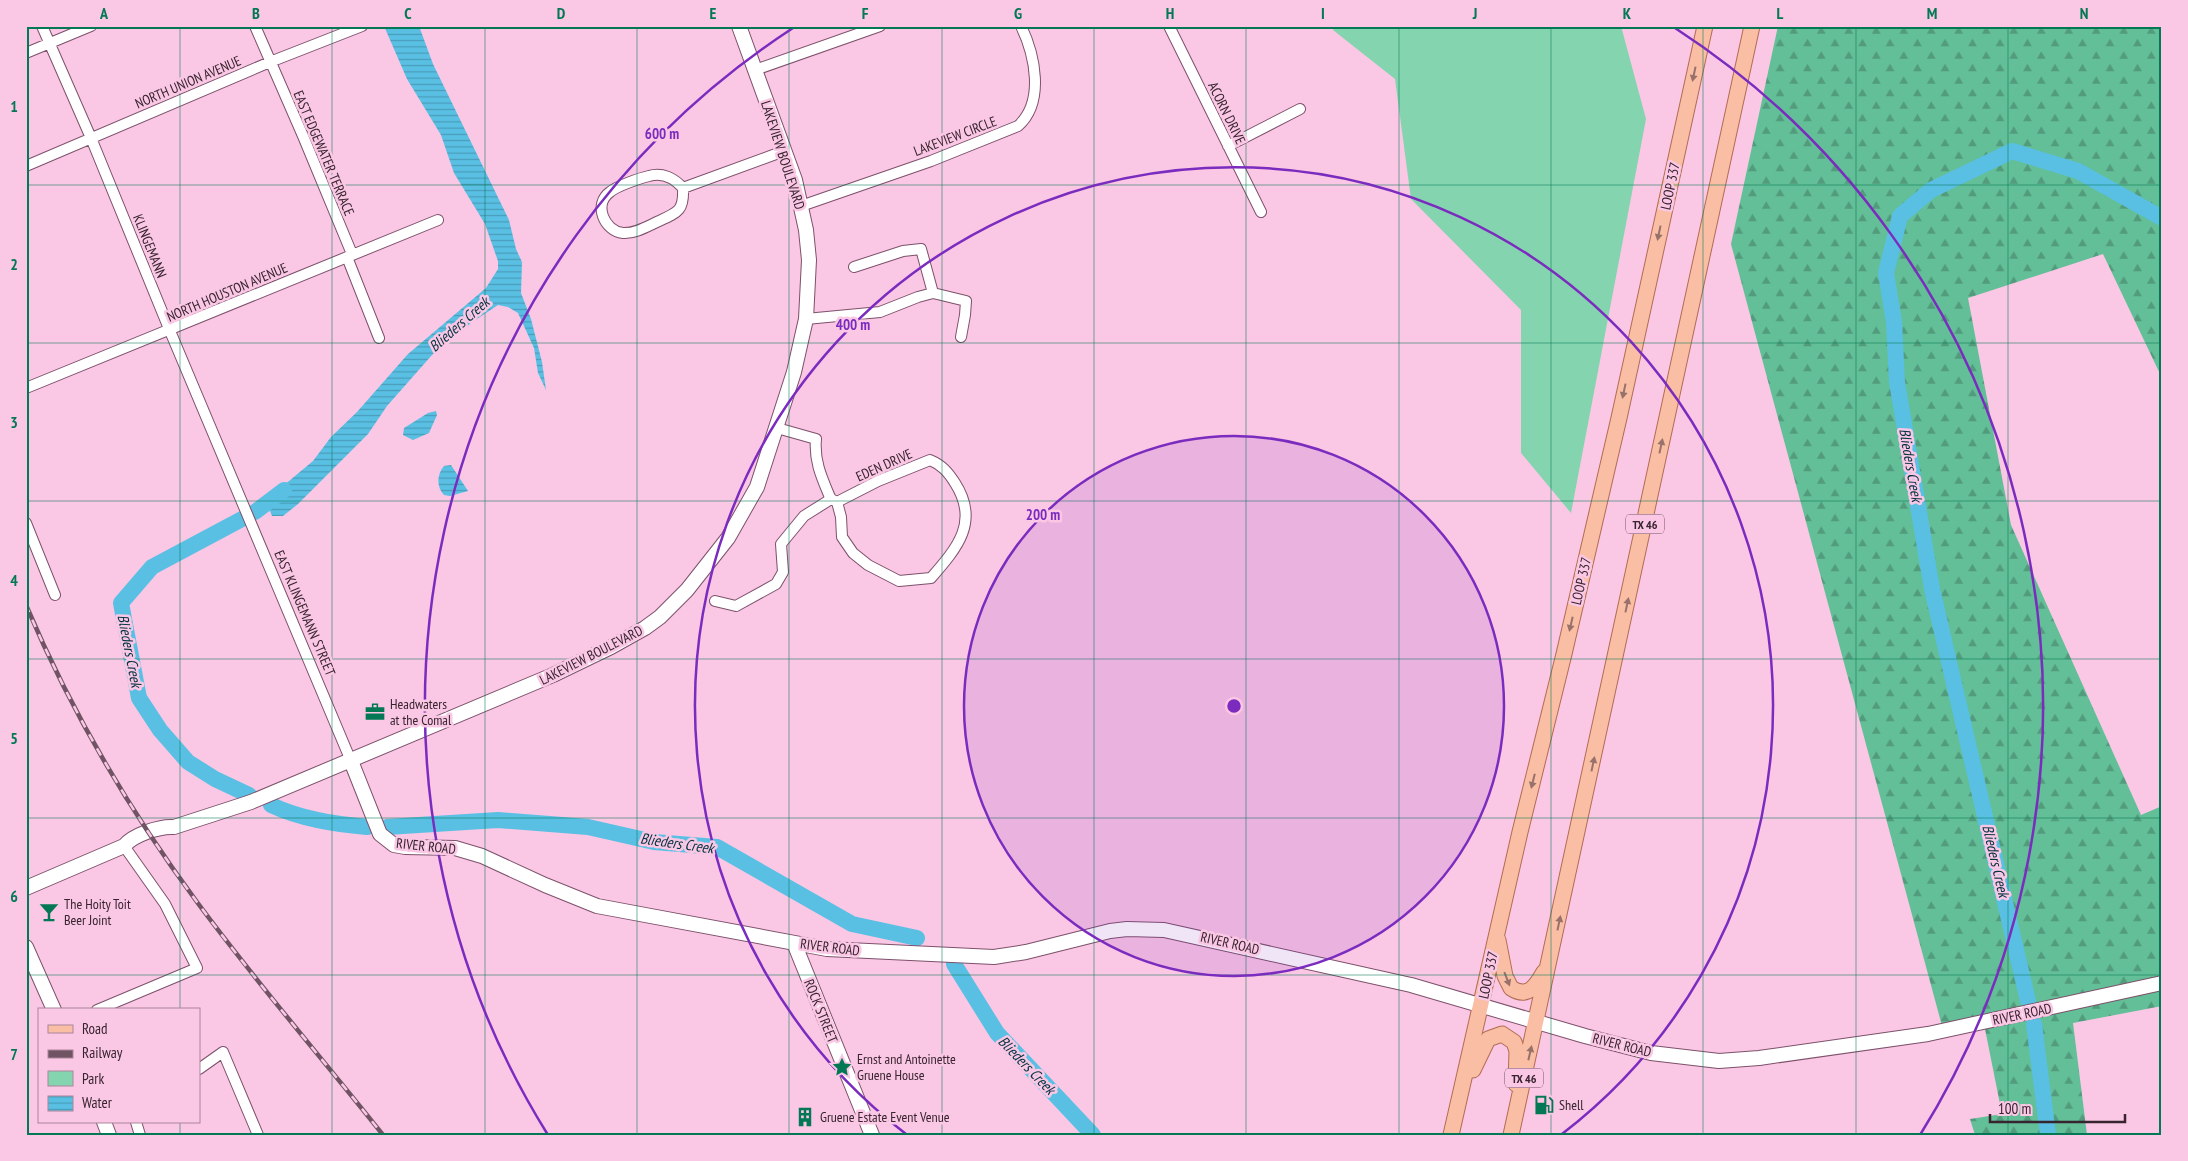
<svg xmlns="http://www.w3.org/2000/svg" width="2188" height="1161" font-family="'PT Sans Narrow',sans-serif">
<defs>
<pattern id="forest-firs" width="22" height="20" patternUnits="userSpaceOnUse" patternTransform="scale(1.25)"><rect width="22" height="20" fill="#62bf97"/><path d="M5 1l3.5 6h-7zM16 11l3.5 6h-7z" fill="#529b7c"/></pattern>
<pattern id="water-rules" width="6" height="5" patternUnits="userSpaceOnUse" patternTransform="scale(1.25)"><rect width="6" height="5" fill="#59c0e4"/><path d="M0 2.5h6" fill="none" stroke="#4a9cb9"/></pattern>
</defs>
<rect width="100%" height="100%" fill="#fac7e4"/>
<path fill="#85d4b0" d="M1335,26h286l25,93 -75,394 -50,-60v-143l-110,-111 -16,-120 -62,-49z"/>
<path fill="url(#forest-firs)" d="M1778,26h384v352l-59,-124 -135,44 43,227 130,290 21,-9v200l-89,17 14,112h-112l-5,-16 32,-5 -17,-85 -40,8 -214,-793z"/>
<path fill="url(#water-rules)" d="M384,26h35l14,38 76,156 7,29 6,13 -1,31 10,26 11,43 4,28 -8,-17 -4,-25 -16,-35 -10,-6 -10,-2 -27,18 -39,32 -45,51 -19,28 -70,70 -15,12h-11l-7,-18 24,-17 24,-20 18,-24 26,-25 51,-58 78,-66 12,-19v-8l-13,-37 -31,-51 -13,-38 -34,-56z
M436,411l1,4 -8,18 -16,7 -10,-5 1,-7 24,-15z
M451,465l17,26 -18,5 -6,-1c-8,-9 -7,-21 0,-29z"/>
<g fill="none" stroke-linecap="round" stroke-linejoin="round">
<path stroke="#59c0e4" stroke-width="16" d="M255,512l29,-22
M242,519l-90,48 -31,36 18,95 21,32 28,32 27,17 34,16
M271,805c30,14 63,19 96,22
M387,827l111,-7 90,7 66,15 63,5 135,77 65,14
M954,964l43,69 96,102
M2028,1001l-96,-412 -35,-207 -3,-60 -8,-49 14,-57 31,-26 81,-39 66,20 84,47
M2034,1024l14,111"/>
<defs>
<path id="street" d="M42,26l49,112 79,193 181,430
M255,26l48,110 49,118
M1169,26l92,186
M26,53l65,-27
M755,70l125,-44
M1228,146l72,-37
M26,166l244,-104 92,-36
M683,188c1,22 -4,24 -24,33 -11,5 -24,13 -36,12 -19,-2 -30,-29 -13,-41 7,-6 30,-14 39,-16 13,-4 25,2 34,12l101,-37
M801,206l130,-45 87,-35c27,-24 17,-71 3,-100
M347,257l32,81
M854,267l49,-16 18,-2 12,44
M806,319l74,-7 38,-15 15,-4 33,8 -1,14 -4,22
M26,388l412,-168
M777,428l39,11c-2,21 5,37 13,56l2,4 6,3 41,-21 52,-21c12,5 18,12 25,23 25,39 2,65 -24,95l-32,3 -31,-16 -15,-12 -11,-16 -1,-20 -4,-15
M26,523l29,72
M715,601l21,5 40,-22 7,-12 -2,-28 23,-28 27,-17
M97,1010l100,-42 -32,-64 -41,-58
M199,1069l24,-17 35,83
M136,1122l4,13"/>
<path id="secondary" d="M351,761l29,73 14,11 11,2 50,1 27,8 63,29 52,21 230,43 167,8 32,-5 84,-21 17,-2 37,1 247,55 174,51 66,17 68,8 40,-3 169,-24 234,-51
M26,888l98,-42c9,-11 35,-20 50,-19l77,-25 302,-127 58,-28 34,-19 15,-11 27,-27 41,-52 29,-51 37,-115 12,-53 3,-59 -3,-30 -11,-50 -56,-154
M794,943l78,192
M26,947l28,63
M104,1122l5,13"/>
<path id="primary" d="M1498,940l7,36 6,12c17,11 25,-2 33,-16
M1473,1070l15,-31 14,-5 12,8 3,9 -1,33
M1451,1135l69,-303 44,-178 55,-236 86,-392
M1511,1135l241,-1109"/>
</defs>
<use href="#street" stroke="#7d516b" stroke-width="12"/>
<use href="#secondary" stroke="#7d516b" stroke-width="16"/>
<use href="#primary" stroke="#b26c53" stroke-width="17"/>
<use href="#street" stroke="#fff" stroke-width="10"/>
<use href="#secondary" stroke="#fff" stroke-width="14"/>
<use href="#primary" stroke="#f9bea4" stroke-width="15"/>
<defs>
<path id="rail" d="M26,605c44,104 103,205 171,297 59,80 124,155 186,233"/>
</defs>
<use href="#rail" stroke="#705464" stroke-width="4.5"/>
<use href="#rail" stroke="#fac7e4" stroke-width="2.5" stroke-dasharray="8" stroke-linecap="butt"/>
</g>
<defs><path id="oneway-solid" d="M-6-.8H1V-3.2L6.5 0L1 3.2V.8H-6Z" transform="scale(1.25)"/></defs>
<g fill="#98716a">
<use href="#oneway-solid" transform="translate(1694 74) rotate(102)"/>
<use href="#oneway-solid" transform="translate(1659 233) rotate(102)"/>
<use href="#oneway-solid" transform="translate(1624 391) rotate(102)"/>
<use href="#oneway-solid" transform="translate(1661 446) rotate(-78)"/>
<use href="#oneway-solid" transform="translate(1627 605) rotate(-78)"/>
<use href="#oneway-solid" transform="translate(1571 624) rotate(103)"/>
<use href="#oneway-solid" transform="translate(1593 764) rotate(-78)"/>
<use href="#oneway-solid" transform="translate(1533 781) rotate(104)"/>
<use href="#oneway-solid" transform="translate(1559 923) rotate(-78)"/>
<use href="#oneway-solid" transform="translate(1507 979) rotate(69)"/>
<use href="#oneway-solid" transform="translate(1530 1053) rotate(-77)"/>
</g>
<path fill="none" stroke="#037854" stroke-width="1" stroke-opacity="0.55" d="M180,26v984M332,26v1109M485,26v1109M637,26v1109M789,26v1109M942,26v1109M1094,26v1109M1246,26v1109M1399,26v1109M1551,26v1109M1703,26v1109M1856,26v1109M2008,26v1109M26,185h2136M26,343h2136M26,501h2136M26,659h2136M26,818h2136M26,975h2136M180,1122v13"/>
<circle cx="1234" cy="706" r="270" fill="#7b2cbf" fill-opacity=".12"/>
<g fill="none" stroke="#7b2cbf" stroke-width="2.5">
<circle cx="1234" cy="706" r="270"/>
<path d="M906 1134A539 539 0 1 1 1562 1134"/>
<path d="M548 1135A809 809 0 0 1 793 28M1675 28A809 809 0 0 1 1920 1135"/>
</g>
<defs>
<symbol id="office-bare" viewBox="-9 -9 18 18"><path d="M-6-3h4V-5.5h4V-3h4V5H-6ZM-1-4.5V-3h2v-1.5ZM-6 0V1H6V0Z" fill="#037854" stroke="#fac7e4" stroke-width="2.5" paint-order="stroke"/></symbol>
<symbol id="bar-bare" viewBox="-9 -9 18 18"><path d="M-6-5H6L.8 .8V4.5H3.5V6h-7V4.5H-.8V.8Z" fill="#037854" stroke="#fac7e4" stroke-width="2.5" paint-order="stroke"/></symbol>
<symbol id="sight-bare" viewBox="-9 -9 18 18"><path d="M0-6L1.8-2.2L6-1.7L2.9 1.2L3.7 5.4L0 3.3L-3.7 5.4L-2.9 1.2L-6-1.7L-1.8-2.2Z" fill="#037854" stroke="#fac7e4" stroke-width="2.5" paint-order="stroke"/></symbol>
<symbol id="fuel-bare" viewBox="-9 -9 18 18"><path d="M-5.5-6h7V0h2V4h1.3V-2.5L3-4.5l.8-.8L6-3V5H2.5V1h-1V6h-7ZM-4.2-4.7v3.2H.2V-4.7Z" fill="#037854" stroke="#fac7e4" stroke-width="2.5" paint-order="stroke"/></symbol>
<symbol id="building-bare" viewBox="-9 -9 18 18"><path d="M-4-6H4V6H1V3H-1V6H-4ZM-2.5-4.3h1.7v1.8h-1.7ZM.8-4.3h1.7v1.8H.8ZM-2.5-1h1.7V.8h-1.7ZM.8-1h1.7V.8H.8Z" fill="#037854" stroke="#fac7e4" stroke-width="2.5" paint-order="stroke"/></symbol>
</defs>
<g fill-rule="evenodd">
<use href="#office-bare" x="361" y="698" width="28" height="28"/>
<use href="#bar-bare" x="35" y="898" width="28" height="28"/>
<use href="#sight-bare" x="828" y="1053" width="28" height="28"/>
<use href="#fuel-bare" x="1530" y="1091" width="28" height="28"/>
<use href="#building-bare" x="791" y="1103" width="28" height="28"/>
</g>
<g text-anchor="middle" dominant-baseline="central" stroke-width="5" stroke-linejoin="round" paint-order="stroke">
<g fill="#fac7e4" stroke="#725565" stroke-width="1">
<rect x="1626" y="514.5" width="38" height="19" rx="4"/>
<rect x="1505" y="1068.5" width="38" height="19" rx="4"/>
</g>
<g font-size="12" font-weight="bold" fill="#37242f">
<text x="1645" y="524">TX 46</text>
<text x="1524" y="1078">TX 46</text>
</g>
<g font-size="14" fill="#37242f" stroke="#fac7e4">
<text transform="translate(188 82) rotate(-23)">NORTH UNION AVENUE</text>
<text transform="translate(1227 113) rotate(64)">ACORN DRIVE</text>
<text transform="translate(955 136) rotate(-21)">LAKEVIEW CIRCLE</text>
<text transform="translate(324 153) rotate(67)">EAST EDGEWATER TERRACE</text>
<text transform="translate(783 155) rotate(72)">LAKEVIEW BOULEVARD</text>
<text transform="translate(1670 186) rotate(-78)">LOOP 337</text>
<text transform="translate(150 246) rotate(68)">KLINGEMANN</text>
<text transform="translate(227 292) rotate(-23)">NORTH HOUSTON AVENUE</text>
<text transform="translate(884 465) rotate(-24)">EDEN DRIVE</text>
<text transform="translate(1581 581) rotate(-77)">LOOP 337</text>
<text transform="translate(305 613) rotate(67)">EAST KLINGEMANN STREET</text>
<text transform="translate(591 655) rotate(-27)">LAKEVIEW BOULEVARD</text>
<text transform="translate(426 846) rotate(6)">RIVER ROAD</text>
<text transform="translate(1230 943) rotate(13)">RIVER ROAD</text>
<text transform="translate(830 947) rotate(7)">RIVER ROAD</text>
<text transform="translate(1488 975) rotate(-78)">LOOP 337</text>
<text transform="translate(821 1011) rotate(68)">ROCK STREET</text>
<text transform="translate(2022 1014) rotate(-12)">RIVER ROAD</text>
<text transform="translate(1622 1045) rotate(14)">RIVER ROAD</text>
</g>
<g font-size="14" fill="#37242f" stroke="#fac7e4" text-anchor="start">
<text x="390" y="704">Headwaters<tspan x="390" dy="16">at the Comal</tspan></text>
<text x="64" y="904">The Hoity Toit<tspan x="64" dy="16">Beer Joint</tspan></text>
<text x="857" y="1059">Ernst and Antoinette<tspan x="857" dy="16">Gruene House</tspan></text>
<text x="1559" y="1105">Shell</text>
<text x="820" y="1117">Gruene Estate Event Venue</text>
</g>
<g font-size="15" font-style="italic" fill="#013341" stroke="#fac7e4">
<text transform="translate(459 324) rotate(-41)">Blieders Creek</text>
<text transform="translate(1911 465) rotate(80)">Blieders Creek</text>
<text transform="translate(130 651) rotate(79)">Blieders Creek</text>
<text transform="translate(677 843) rotate(8)">Blieders Creek</text>
<text transform="translate(1996 861) rotate(77)">Blieders Creek</text>
<text transform="translate(1027 1065) rotate(46)">Blieders Creek</text>
</g>
</g>
<circle cx="1234" cy="706" r="8" fill="#7b2cbf" stroke="#fac7e4" stroke-width="2.5"/>
<g font-size="15" text-anchor="middle" font-weight="bold" fill="#7b2cbf" stroke="#fac7e4" stroke-width="5" stroke-linejoin="round" paint-order="stroke">
<text x="662" y="139">600 m</text>
<text x="853" y="330">400 m</text>
<text x="1043" y="520">200 m</text>
</g>
<rect width="2188" height="1161" fill="none" stroke="#fac7e4" stroke-width="55"/>
<rect x="38" y="1008" width="162" height="115" fill="#fac7e4" stroke="#ac869c"/>
<rect x="48" y="1025" width="25" height="8" fill="#f9bea4" stroke="#ac869c"/>
<text x="82" y="1034" font-size="15" fill="#37242f">Road</text>
<rect x="48" y="1050" width="25" height="8" fill="#705464" stroke="#ac869c"/>
<text x="82" y="1058" font-size="15" fill="#37242f">Railway</text>
<rect x="48" y="1071" width="25" height="15" fill="#85d4b0" stroke="#ac869c"/>
<text x="82" y="1084" font-size="15" fill="#37242f">Park</text>
<rect x="48" y="1096" width="25" height="15" fill="url(#water-rules)" stroke="#ac869c"/>
<text x="82" y="1108" font-size="15" fill="#37242f">Water</text>
<path d="M1990 1114v8h135v-8" fill="none" stroke="#37242f" stroke-width="2.5"/>
<text x="1998" y="1114" font-size="15" fill="#37242f" stroke="#fac7e4" stroke-width="4" paint-order="stroke">100 m</text>
<rect x="28" y="28" width="2132" height="1106" fill="none" stroke="#037854" stroke-width="2"/>
<g font-size="16" text-anchor="middle" font-weight="bold" fill="#037854">
<text x="104" y="19">A</text>
<text x="256" y="19">B</text>
<text x="408" y="19">C</text>
<text x="561" y="19">D</text>
<text x="713" y="19">E</text>
<text x="865" y="19">F</text>
<text x="1018" y="19">G</text>
<text x="1170" y="19">H</text>
<text x="1323" y="19">I</text>
<text x="1475" y="19">J</text>
<text x="1627" y="19">K</text>
<text x="1780" y="19">L</text>
<text x="1932" y="19">M</text>
<text x="2084" y="19">N</text>
<text x="14" y="112">1</text>
<text x="14" y="270">2</text>
<text x="14" y="428">3</text>
<text x="14" y="586">4</text>
<text x="14" y="744">5</text>
<text x="14" y="902">6</text>
<text x="14" y="1060">7</text>
</g>
</svg>
